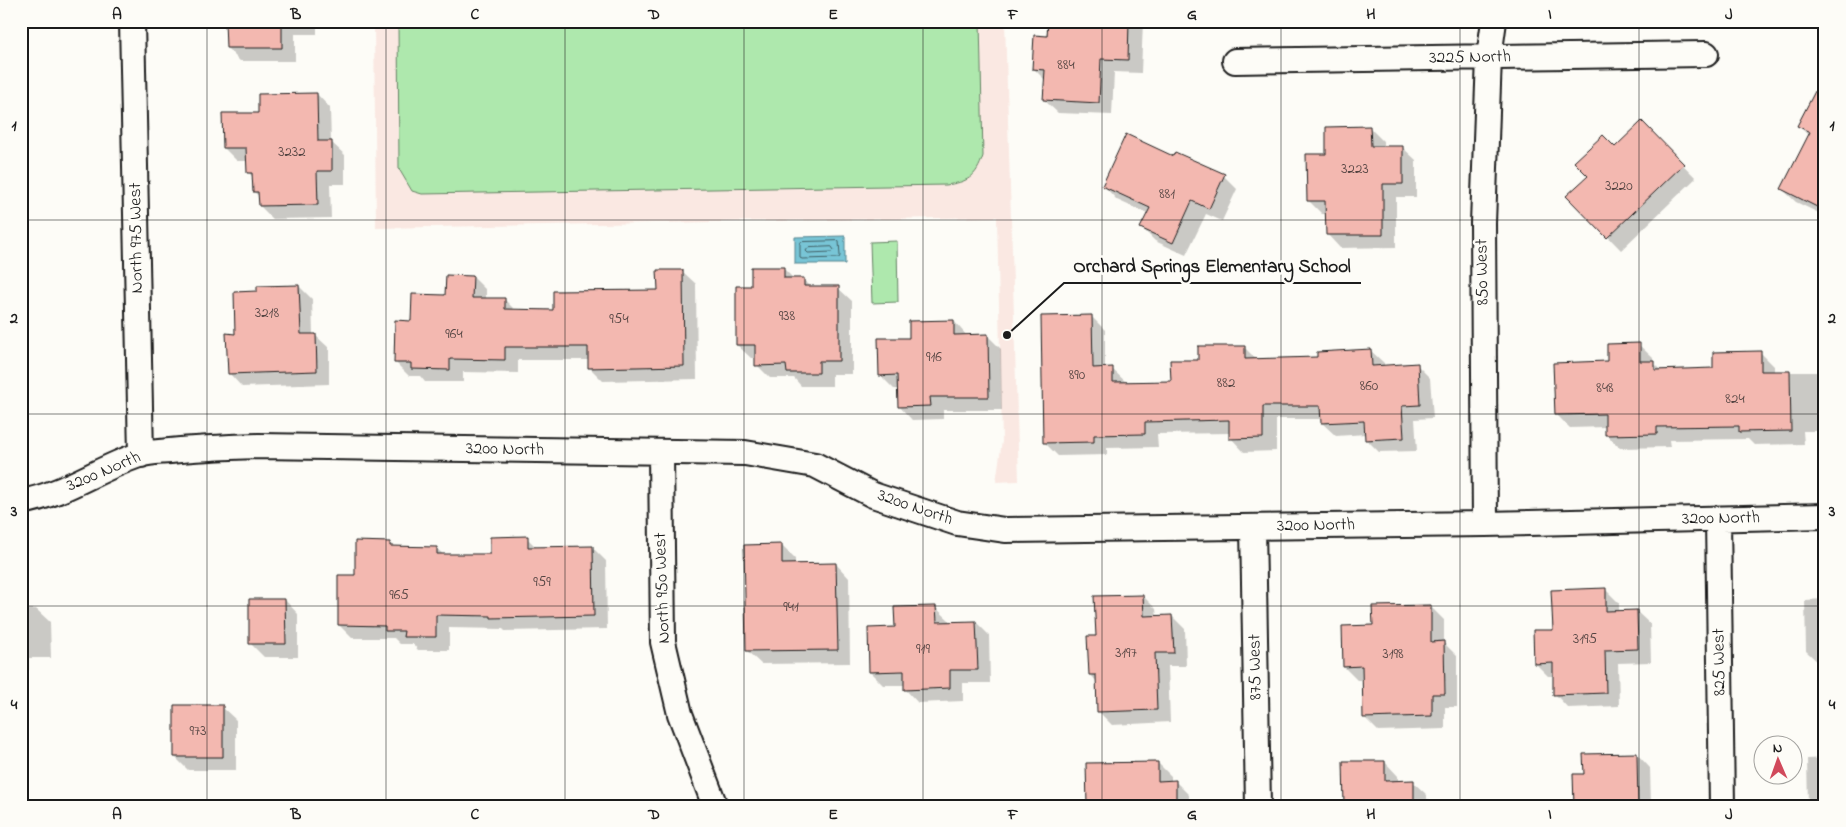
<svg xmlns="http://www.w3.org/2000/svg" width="1846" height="827" font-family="'Indie Flower',sans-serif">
<rect width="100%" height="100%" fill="#fdfcf7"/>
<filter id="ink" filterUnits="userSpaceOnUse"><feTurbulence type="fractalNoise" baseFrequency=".02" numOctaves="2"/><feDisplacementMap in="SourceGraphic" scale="10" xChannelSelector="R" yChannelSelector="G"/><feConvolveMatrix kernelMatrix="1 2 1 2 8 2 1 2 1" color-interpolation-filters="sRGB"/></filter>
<g filter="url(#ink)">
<path fill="#fae8e2" d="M374,21h631l14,460 -23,1 6,-41 -5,-224 -621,11z"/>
<path fill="#aee8ad" stroke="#658264" d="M398,21h582l3,135c-7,22 -16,26 -37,29l-524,9 -10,-3 -13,-22z
M897,241l1,61 -26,1 -2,-61z"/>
<path fill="#78c5d6" stroke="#53818c" d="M845,236v28h-50v-27z"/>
<path fill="#0003" d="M227,21h90v13h-22v27h-55l-13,-13z
M1049,21h94l-2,52 -27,-1 -2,43 -54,-2 -14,-13 1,-20 -11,-11 14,-32z
M1825,79v137l-29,-14 -14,-13 27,-53 -10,-10z
M317,94l13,14 1,34 14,13v29h-15l1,34 -58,1 -13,-13v-9l-6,-5v-14l-6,-6v-11h-11l-13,-13 35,-34z
M1642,123l54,55 -75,72 -53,-54z
M1370,128l13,13v6h19l14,13v37h-20v50l-56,1 -13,-14v-20h-5l-14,-14 19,-45z
M1174,158l50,18 13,13 -15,32 -16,-7 -20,41 -31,-14 -13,-13 6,-14 -31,-14 -13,-14z
M783,268l12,12h9l8,8h26l14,13v73h-20v12h-31l-7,-8h-24l-13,-13v-7h-6l-14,-13 15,-57z
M682,271l14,13 1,95 -94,2 -14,-14v-7h-71v13l-55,-1v10h-38l-5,-6h-11l-14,-14 18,-40 60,-45 13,13v9l19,1 11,11 39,1 104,-21z
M299,286l13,13 1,36h2l14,13v36l-87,3 -13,-14 7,-38 22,-43z
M1091,316l14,14v39h7l14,13h46l27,-21 45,-14 13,13 62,-2 51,-8 14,13v4l33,-2 13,13 3,40 -18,1 2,32 -38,1 -13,-13v-5l-30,2 -14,-13v-4h-46v32l-32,1 -13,-14v-5l-74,1 1,13 -51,1v7l-49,1 -13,-13z
M954,321l13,15 20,-1 14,14 1,61h-59v9l-31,1 -13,-14v-17h-5l-13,-13 29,-37z
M1639,345l14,13v5l10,8 51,-1 47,-17 13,13v6h51v59h-22l1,13 -50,1 -6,-6 -79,1 1,7 -50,1 -13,-13 -1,-8 -36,1 -14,-14 53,-51z
M527,538l10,10 55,-1 14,14 1,68 -102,2 -2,-2 -54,-1v22h-31l-5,-6h-13l-6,-6h-42l-13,-13 18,-49 33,-33 4,5h42l8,7 47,1z
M782,546l13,13v6l41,-1 13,14 1,85 -89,1 -14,-13z
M1605,589l14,14v9l17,-1 14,13 1,38 -33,1 1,43 -51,2 -13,-14 -1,-18h-6l-13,-13 19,-32z
M1143,596l13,13 1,8 15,-1 13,13 1,37h-18l2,56 -58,3 -14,-14 -1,-29 -7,-8 7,-37z
M1825,599v110l-3,-3v-42h-2l-14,-13 -1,-51z
M285,600l13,14v43h-34l-14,-14z
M1430,606l14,14v23l13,13v51h-12v22l-67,2 -14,-14v-37h-7l-13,-13z
M935,607l14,13v3l27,-1 13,13 1,48h-27v18l-45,2 -13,-14v-4h-22l-13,-13 26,-43z
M21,609h15l14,13 1,36h-22v12h-8z
M222,707l14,13v50h-48l-13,-13z
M1637,754l13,14 1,38h-98v-3h22l10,-28z
M1825,758v48h-17l-1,-47z
M1385,762l13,14v6h15l14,13v4h2l7,7h-91z
M1158,763l13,13v5h4l14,14v11h-101z"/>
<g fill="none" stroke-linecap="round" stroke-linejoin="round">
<path stroke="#416066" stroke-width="1" d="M839,241l1,15 -1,2 -37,1 -2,-1v-14l1,-2z
M832,247l2,3 -2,2 -24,1 -2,-2 2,-3z"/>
</g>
<path fill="#f3b8b0" stroke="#1c1c1c" d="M225,21h57v27h-56z
M1048,21h81l-1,39 -27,-1 -2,44 -56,-3 2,-30 -13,-1 2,-34 13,1z
M1825,72v139l-44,-22 29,-57 -13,-6z
M317,93l1,48h14v30h-15l1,34 -59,1 -1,-14h-5l-1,-19h-5l-1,-25h-23l-1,-35h36v-19z
M1642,121l42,43 -77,74 -41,-42 22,-20 -14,-14 29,-27 12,12z
M1370,126l1,20h32v38h-20v51h-57l-1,-34h-18l-1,-47h20v-27z
M1126,134l47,22 2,-4 50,22 -16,35 -17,-8 -19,42 -33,-15 10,-20 -48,-22z
M751,267h33v11h20v8h35v75h-20v12h-32l-1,-8 -31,1v-21h-19v-59h15z
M657,270h26l1,96 -96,2v-21h-83v13l-55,-1v11l-39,-1v-6h-17l1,-43 16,1 1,-27 33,1 1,-20 27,1 -1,22h33v11l48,1v-19l105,-1z
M299,285l2,49h15l1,37 -89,3 -2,-41 9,1 -1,-42 23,-1v-5z
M1092,315l1,53 20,-1v15l58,-1 -1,-21h28v-14h47v13l72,-2v-5l54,-3 1,17 46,-3 2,42 -18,1 2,32 -39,2 -1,-19 -43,2 -1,-17h-57v32l-34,1v-19l-84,2v12l-51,1v7l-51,1 -2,-127z
M954,320v15l34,-1 1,63h-59l1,9 -33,1 -1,-32 -18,1 -1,-38h31v-17z
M1640,343v18h15v9l58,-2v-16l48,-1v20h29l1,60 -52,1v-6l-82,1v7l-52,1v-21l-50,1 -2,-52 54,-2v-17z
M528,536v11l65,-1 1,70 -103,2v-2l-55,-1v22h-33l1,-6h-19v-5l-47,-1v-50h17v-34l35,1v4l47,1v7h53v-17z
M782,544v20l54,-1 2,87 -92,1 -2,-106z
M1606,588v23l31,-1 1,39 -33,1 1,43 -53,2v-32l-19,1 -1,-34h20l-2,-40z
M1143,595l1,21 28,-1 2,38h-19l2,57 -60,2 -1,-37h-7l-2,-39h9l-2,-40z
M249,599h36l1,45h-37z
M1431,605v37l13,-1 1,53h-13v22l-69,2 -1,-52 -19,1 -1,-41 31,-1 -1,-19z
M936,606l1,16 39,-1 2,49h-28v18l-46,2v-19l-35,1 -1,-44 27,-1 -1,-20z
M174,705h49v52h-49z
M1637,753l1,53h-64l-1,-32h11l-1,-20z
M1343,761h42v20l29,-1v26h-70z
M1158,762v19l18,-1v26h-89l-1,-43z"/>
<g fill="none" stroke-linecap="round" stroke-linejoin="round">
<defs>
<path id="minor" d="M132,21l9,434
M1235,61l471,-7
M661,452l2,190 17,72 35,92
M21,502c42,-7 78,-34 118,-47 10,-3 21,-3 31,-4 29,-3 58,-4 88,-5l487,7 70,12 58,30 84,28 48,7 480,-6 340,-8
M1718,519l4,287
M1485,524l-2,-301 6,-166 5,-36
M1253,527l5,279"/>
</defs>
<use href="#minor" stroke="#1c1c1c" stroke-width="28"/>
<use href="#minor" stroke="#fdfcf7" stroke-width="24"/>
</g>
</g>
<path fill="none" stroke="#1c1c1c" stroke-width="1" stroke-opacity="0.55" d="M207,21v785M386,21v785M565,21v785M744,21v785M923,21v785M1102,21v785M1281,21v785M1460,21v785M1639,21v785M21,220h1804M21,414h1804M21,606h1804"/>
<g text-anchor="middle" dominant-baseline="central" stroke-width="5" stroke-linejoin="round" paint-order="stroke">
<g font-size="15" fill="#524341">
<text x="1066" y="65">884</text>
<text x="292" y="152">3232</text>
<text x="1355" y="169">3223</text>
<text x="1619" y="186">3220</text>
<text x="1167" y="194">881</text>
<text x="267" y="313">3218</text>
<text x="787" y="316">938</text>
<text x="619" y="319">954</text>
<text x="454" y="334">964</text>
<text x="934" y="357">916</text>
<text x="1077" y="375">890</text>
<text x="1226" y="383">882</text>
<text x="1369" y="386">860</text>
<text x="1605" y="388">848</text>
<text x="1735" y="399">824</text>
<text x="542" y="582">959</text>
<text x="399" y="595">965</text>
<text x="791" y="607">941</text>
<text x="1585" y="639">3195</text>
<text x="923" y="649">919</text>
<text x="1126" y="653">3197</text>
<text x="1393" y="654">3198</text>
<text x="198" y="731">973</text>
</g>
<g font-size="18" fill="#1c1c1c" stroke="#fdfcf7">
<text transform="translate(1470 58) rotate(-1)">3225 North</text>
<text transform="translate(137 238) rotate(-91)">North 975 West</text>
<text transform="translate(1483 272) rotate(-91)">850 West</text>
<text transform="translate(505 450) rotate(1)">3200 North</text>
<text transform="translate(104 472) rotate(-23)">3200 North</text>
<text transform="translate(915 508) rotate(19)">3200 North</text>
<text transform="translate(1721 519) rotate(-1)">3200 North</text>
<text transform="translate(1316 526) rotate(-1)">3200 North</text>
<text transform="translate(663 588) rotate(-92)">North 950 West</text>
<text transform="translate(1720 662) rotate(-91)">825 West</text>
<text transform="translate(1256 667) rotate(-91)">875 West</text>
</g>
</g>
<path fill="none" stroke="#1c1c1c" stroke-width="2" d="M1007 335L1064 283H1361"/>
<circle fill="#1c1c1c" stroke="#fdfcf7" stroke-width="2" cx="1007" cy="335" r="5"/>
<g font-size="19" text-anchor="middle" font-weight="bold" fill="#1c1c1c" stroke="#fdfcf7" stroke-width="5" stroke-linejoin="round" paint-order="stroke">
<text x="1212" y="272">Orchard Springs Elementary School</text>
</g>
<rect width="1846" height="827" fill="none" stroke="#fdfcf7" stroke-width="55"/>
<g transform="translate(1778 760) rotate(358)"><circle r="24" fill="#fdfcf7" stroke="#a3a29f"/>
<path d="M0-4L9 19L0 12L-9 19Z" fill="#d1495b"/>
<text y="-8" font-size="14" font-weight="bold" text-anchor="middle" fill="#1c1c1c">N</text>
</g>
<rect x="28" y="28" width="1790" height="772" fill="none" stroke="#1c1c1c" stroke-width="2"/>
<g font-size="16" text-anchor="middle" font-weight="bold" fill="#1c1c1c">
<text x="117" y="19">A</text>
<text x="296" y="19">B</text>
<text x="475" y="19">C</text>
<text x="654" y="19">D</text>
<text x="833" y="19">E</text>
<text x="1013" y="19">F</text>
<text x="1192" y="19">G</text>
<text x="1371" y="19">H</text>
<text x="1550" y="19">I</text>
<text x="1729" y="19">J</text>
<text x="14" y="130">1</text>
<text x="1832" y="130">1</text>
<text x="14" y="323">2</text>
<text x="1832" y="323">2</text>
<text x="14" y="516">3</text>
<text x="1832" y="516">3</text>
<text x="14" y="709">4</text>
<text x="1832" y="709">4</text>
<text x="117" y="819">A</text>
<text x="296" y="819">B</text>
<text x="475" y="819">C</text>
<text x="654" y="819">D</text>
<text x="833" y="819">E</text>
<text x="1013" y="819">F</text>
<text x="1192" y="819">G</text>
<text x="1371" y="819">H</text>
<text x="1550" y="819">I</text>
<text x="1729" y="819">J</text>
</g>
</svg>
